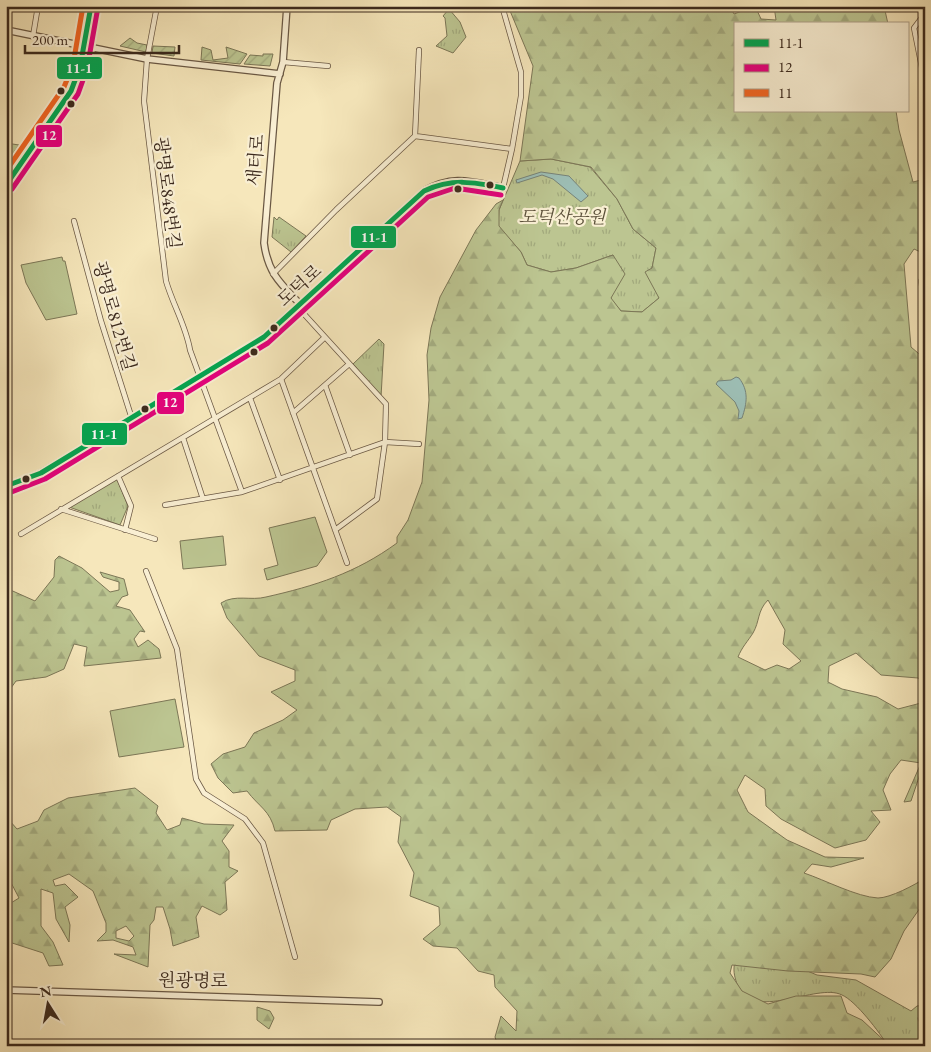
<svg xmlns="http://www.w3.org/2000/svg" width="931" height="1052" font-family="'EB Garamond','Noto Serif KR',serif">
<defs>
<pattern id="grass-tufts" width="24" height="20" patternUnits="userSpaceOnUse" patternTransform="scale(1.25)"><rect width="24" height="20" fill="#bcc591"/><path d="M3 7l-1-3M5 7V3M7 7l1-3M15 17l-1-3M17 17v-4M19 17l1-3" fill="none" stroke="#a2a97d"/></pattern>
<pattern id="forest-firs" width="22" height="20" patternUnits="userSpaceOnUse" patternTransform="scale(1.25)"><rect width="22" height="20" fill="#bcc591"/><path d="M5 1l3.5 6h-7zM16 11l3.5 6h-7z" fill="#a2a97d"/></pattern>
<pattern id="garden-furrows" width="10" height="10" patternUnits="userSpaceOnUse" patternTransform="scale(1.25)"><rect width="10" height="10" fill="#bcc591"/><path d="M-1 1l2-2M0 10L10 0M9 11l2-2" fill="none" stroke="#a2a97d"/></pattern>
</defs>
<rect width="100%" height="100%" fill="#f6e7bb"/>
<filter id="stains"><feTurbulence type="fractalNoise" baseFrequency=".004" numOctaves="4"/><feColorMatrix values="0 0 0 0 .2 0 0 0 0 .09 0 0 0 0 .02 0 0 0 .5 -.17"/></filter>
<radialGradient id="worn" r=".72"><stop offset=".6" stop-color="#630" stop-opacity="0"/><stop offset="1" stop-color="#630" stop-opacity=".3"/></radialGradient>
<path fill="url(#grass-tufts)" stroke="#7c7757" d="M449,9l11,13 6,15 -13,16 -17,-7 11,-10 -2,-18 -2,-2z
M6,143l13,2 -13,18z
M551,159l39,8 27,32 16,30 23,19 -4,20 7,30 -17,14 -21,-1 -10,-12 2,-44 -37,13 -25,4 -24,-7 -6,-13 -23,-26 1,-16 21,-49z
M274,217l3,3 2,-3 27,19 -15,16 -19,-15z
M379,339l5,5 -3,53 -28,-33z
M117,479l11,27 -8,19 -51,-18z
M735,961l58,4 24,10 39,5 55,31 6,-5 8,-1v41h-37c-8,-13 -32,-45 -46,-51 -25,-13 -91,29 -105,-11 -3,-9 -4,-14 -2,-23z"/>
<path fill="url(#forest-firs)" stroke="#7c7757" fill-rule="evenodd" d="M508,6h222l4,8 21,-8 6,13 15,1 -2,-14h110l4,18h-153v87h161l3,19 14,52 12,-3v75l-11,-5 -10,15 7,83 14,12v323l-7,-4 -37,-3 -25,-22 -27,13 -1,16 14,7 35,8 21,12 23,-6 4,2v62l-5,7 -9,27 -7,1 17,-39 -20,-3 -11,14 -7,16 8,20 -20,1 9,11 -14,18 -31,8 -54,-29 -15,-13 -1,-17 -20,-14 -8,15 11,22 39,28 38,17 39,1 -33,9 -19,-3 -8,9c21,7 53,24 74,25 12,0 37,-13 47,-20v23l-21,30 -13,28 -16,18 -14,-3 -73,-3 -56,-6 -2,8 12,18 26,13 28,-8h45l6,17 15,7 28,26h-392l-3,-9 6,-21 15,15 1,-20 -22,-24 -1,-12 -16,-4 -21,-23 -24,-2 -10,-7 17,-14 -1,-18 -29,-11 4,-23 -16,-31 3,-25 -14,-10 -32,2 -24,11 -4,10 -52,1c-5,-21 -16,-24 -28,-40l-14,2 -15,-15 -7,-14 12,-10 22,-7 9,-14 29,-13 14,-10 -26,-18 24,-11v-11l-36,-14 -32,-38 -6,-15c14,-9 30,-2 45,-6 49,-11 90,-24 131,-54v-6l11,-17 14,-38 7,-82 -2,-45 4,-27 9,-31 36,-67 20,-26 7,-4 -4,10v16l22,26 6,13 24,7 25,-4 37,-13 12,19 -14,24 10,13 21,1 17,-14 -14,-26 7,-4 4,-20 -23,-19 -16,-30 -26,-32 -40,-8 -31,2 13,-95zM768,600l17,30 -2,14 18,17 -12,8 -12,-4 -12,5 -27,-13c4,-10 10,-16 15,-24 7,-12 4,-22 15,-33z
M59,556l23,12 28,24 9,-2v-8l-16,-5 -3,-5 24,7 4,16 -6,2 -6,9 14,4 15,22 -5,-1 -6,8 4,8 10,-7 11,9 2,9 -77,8 3,-19 -13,-3 -10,25 -18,8 -30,4 -10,14v-82l3,-1 2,-10 -5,-1v-13l29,13 19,-24 1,-17z
M135,788l23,18 -2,7 11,17 13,-5 2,-7 22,6 30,1 -12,16 7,10v16l9,4 -13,11 2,28 -7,5 -18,-9 -6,11 3,20 -26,9 -3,-17 -7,-22h-7l-2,13 -4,5 -2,42 -34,-13 22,1 -3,-8 -20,-7 -16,1 9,-9v-9l-13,-32 -24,-17 -16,6 2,6 10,-2 13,13 -13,10 5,18 -1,17 -13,-23 -3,-26 -12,-4v37l12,16 10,23 -14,1 -6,-13 -37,-12v-35l13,-8 -13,-25v-54l3,1 8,9 21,-8 6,-11 24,-12zM126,926l8,10 -5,5 -13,-3v-7z
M257,1007l13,4 4,7 -5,11 -12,-9z"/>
<path fill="url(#garden-furrows)" stroke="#7c7757" d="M130,38l7,5 10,2 -1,7 -26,-6z
M153,46l22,1 -1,9 -22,-3z
M202,47l9,3 2,10 15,-2 -2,-11 21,7 -7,10 -39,-4z
M263,54h10l-3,12 -26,-2 6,-9 13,1z"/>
<path fill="#bcc591" stroke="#7c7757" d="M62,257l1,4h2l12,53 -31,6 -20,-37 -5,-18z
M315,517l12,35 -10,14 -50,14 -3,-11 14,-4 -9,-37z
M223,536l3,29 -43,4 -3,-28z
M175,699l9,48 -65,10 -9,-46z"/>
<path fill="#9dbfb6" stroke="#768379" d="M541,172l28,4 19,20 -7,6 -28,-23 -11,-4 -25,8 -1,-3z
M736,377l3,1c10,13 8,25 3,40l-4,1 1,-8 -4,-9 -19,-18 2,-3 13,-1z"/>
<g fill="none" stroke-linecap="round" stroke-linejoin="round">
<path stroke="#d1c19b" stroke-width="4.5" stroke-dasharray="4.5 2" stroke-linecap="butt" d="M921,281l2,-162"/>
<defs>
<path id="minor" d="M157,6l-10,53 -3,42 22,180c7,24 20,45 24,69l52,142
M502,6l19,66v24l-9,53
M923,16l2,-10
M33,36l5,-30
M283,62l45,4
M923,119v-46l-9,-45 9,-12 2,2
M415,136l4,-86
M74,221l27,100 31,98
M273,274l63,-64 79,-74 97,13 -9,39
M921,281l4,21
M300,304l4,10 82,90 -1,38 -8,57 -42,31
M281,379l66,184
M325,385l25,70
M250,398l30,82
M293,413l55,-48
M183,438l20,61
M118,476l13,30 -6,24
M165,505l77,-13 143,-50 34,2
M61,509l94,30
M21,534l260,-155 43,-41
M146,571l31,78 19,130 8,14 41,26 18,24 32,114"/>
<path id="tertiary" d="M287,6l-4,56 -6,21 -13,160c4,30 16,40 36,61
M6,30l141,29 133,15
M6,486l35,-13 201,-121 22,-15 160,-146c30,-17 48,-9 79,-3
M6,990l373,12"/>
<path id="secondary" d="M6,185l65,-94 9,-24 11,-61"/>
</defs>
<use href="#minor" stroke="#6a5844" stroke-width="6"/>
<use href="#tertiary" stroke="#6a5844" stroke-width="8"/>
<use href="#secondary" stroke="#3b291d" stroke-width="8"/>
<use href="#minor" stroke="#f9efd3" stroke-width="4.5"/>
<use href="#tertiary" stroke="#f9efd3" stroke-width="5.5"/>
<use href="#secondary" stroke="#f9efd3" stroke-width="6"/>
<defs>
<path id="bus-1" d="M6,185l65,-94 9,-24 11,-61
M6,486l35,-13 223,-136 160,-146c28,-13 50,-9 79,-3"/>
<path id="bus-2" d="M12,189l66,-95 9,-25 11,-62
M9,493l36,-14 223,-136 160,-146 27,-9 46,7"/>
<path id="bus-3" d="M6,171l58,-84 9,-22 10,-59"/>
</defs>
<use href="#bus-1" stroke="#f9efd3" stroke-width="9"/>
<use href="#bus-2" stroke="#f9efd3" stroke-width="9"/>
<use href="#bus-3" stroke="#f9efd3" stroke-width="9"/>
<use href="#bus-1" stroke="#00a651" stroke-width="5"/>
<use href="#bus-2" stroke="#e5007d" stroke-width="5"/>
<use href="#bus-3" stroke="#f26522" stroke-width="5"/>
</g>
<g fill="#3b291d" stroke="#f9efd3" stroke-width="2">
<circle cx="61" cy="91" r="4.5"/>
<circle cx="71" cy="104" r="4.5"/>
<circle cx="490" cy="185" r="4.5"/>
<circle cx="458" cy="189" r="4.5"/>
<circle cx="274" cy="328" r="4.5"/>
<circle cx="254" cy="352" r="4.5"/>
<circle cx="145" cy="409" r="4.5"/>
<circle cx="26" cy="479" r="4.5"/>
</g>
<g text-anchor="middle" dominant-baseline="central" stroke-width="4.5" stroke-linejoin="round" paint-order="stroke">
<g font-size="18" fill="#3b291d" stroke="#f9efd3">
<text transform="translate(255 160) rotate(-85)">새터로</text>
<text transform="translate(168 193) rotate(83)">광명로848번길</text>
<text transform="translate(299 285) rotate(-42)">도덕로</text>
<text transform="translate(115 316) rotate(74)">광명로812번길</text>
<text transform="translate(193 980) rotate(1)">원광명로</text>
</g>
<g font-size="18" font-style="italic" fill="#5b503a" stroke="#f9efd3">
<text x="562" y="216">도덕산공원</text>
</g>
</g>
<g stroke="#f9efd3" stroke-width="2">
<rect x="56" y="56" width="47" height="24" rx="5" fill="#00a651"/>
<rect x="35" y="124" width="28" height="24" rx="5" fill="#e5007d"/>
<rect x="350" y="225" width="47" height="24" rx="5" fill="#00a651"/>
<rect x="156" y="391" width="29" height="24" rx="5" fill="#e5007d"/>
<rect x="81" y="422" width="47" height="24" rx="5" fill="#00a651"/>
</g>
<g font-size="14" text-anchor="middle" font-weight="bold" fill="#fff">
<text x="79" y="73">11-1</text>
<text x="49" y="140">12</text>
<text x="374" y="242">11-1</text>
<text x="170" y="407">12</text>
<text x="104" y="439">11-1</text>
</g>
<rect width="931" height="1052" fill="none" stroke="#f6e7bb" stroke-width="25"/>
<rect x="8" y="8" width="916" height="1037" fill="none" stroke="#3b291d" stroke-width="2.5"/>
<rect x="12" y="12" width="906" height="1027" fill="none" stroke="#3b291d"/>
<rect x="734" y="22" width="175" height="90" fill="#f9efd3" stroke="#ada08a"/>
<rect x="744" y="39" width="25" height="8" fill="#00a651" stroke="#ada08a"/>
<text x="778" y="48" font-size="15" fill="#3b291d">11-1</text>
<rect x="744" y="64" width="25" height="8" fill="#e5007d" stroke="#ada08a"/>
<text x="778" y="72" font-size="15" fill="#3b291d">12</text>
<rect x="744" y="89" width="25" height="8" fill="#f26522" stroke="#ada08a"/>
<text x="778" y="98" font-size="15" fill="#3b291d">11</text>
<g transform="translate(48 1004) rotate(349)" stroke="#f9efd3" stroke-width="4" paint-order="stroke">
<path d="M0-4L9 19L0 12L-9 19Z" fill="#3b291d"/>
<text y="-8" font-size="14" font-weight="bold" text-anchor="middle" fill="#3b291d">N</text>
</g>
<path d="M25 45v8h154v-8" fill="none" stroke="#3b291d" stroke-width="2.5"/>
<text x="32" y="45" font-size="15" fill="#3b291d" stroke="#f9efd3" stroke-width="4" paint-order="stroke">200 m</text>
<rect width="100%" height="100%" filter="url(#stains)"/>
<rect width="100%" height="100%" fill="url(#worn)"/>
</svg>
